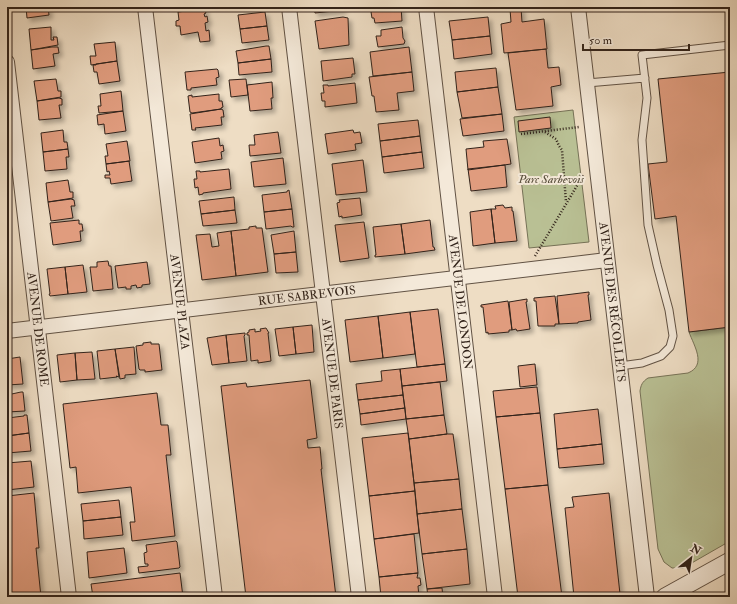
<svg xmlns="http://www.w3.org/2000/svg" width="737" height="604" font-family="'IM FELL Double Pica',serif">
<defs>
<filter id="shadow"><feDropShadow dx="3.5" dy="3.5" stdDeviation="2" flood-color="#0004"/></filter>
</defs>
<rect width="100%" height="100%" fill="#eeddc4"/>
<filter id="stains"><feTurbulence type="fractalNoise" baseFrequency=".005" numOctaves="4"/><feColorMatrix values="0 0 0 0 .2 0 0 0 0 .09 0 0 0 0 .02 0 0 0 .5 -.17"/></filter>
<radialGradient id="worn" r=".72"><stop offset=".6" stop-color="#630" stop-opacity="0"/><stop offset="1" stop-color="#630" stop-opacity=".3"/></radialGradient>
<path fill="#b9c094" stroke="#767257" d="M573,110l16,132 -60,6 -15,-131z
M730,327v214l-47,27h-11l-8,-6 -6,-13 -18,-158c1,-6 2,-9 8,-13l40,-5c19,-8 6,-27 1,-41z"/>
<path fill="#e09c7e" stroke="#32231a" filter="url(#shadow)" d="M26,7h22l1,8 -22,3z
M314,7h29v3l-28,3z
M371,7h30l1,14 -27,2 -1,-5h-2l-1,-6 3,-1 -1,-4z
M204,8l2,5 -2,1 1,3 2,-1 1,6 -3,1 1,8 3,-1 1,11 -10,1 -2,-10 -17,3 -1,-9h-4v-5l3,-1 -1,-8 8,-1 2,-2 3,1z
M521,8l1,14 22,-3 3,30 -43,4 -3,-29 10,-2 -1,-13z
M265,12l2,14 -27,3 -2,-14z
M343,17l5,1 1,27 -30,4 -4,-28z
M488,17l2,19 -38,4 -3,-19z
M267,26l2,14 -27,3 -2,-14z
M51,27v13h3l-1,-3h4l1,8 -27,5 -2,-21z
M402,27l1,11 2,3 -1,3 -26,3 -2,-11h5v-6z
M490,36l2,18 -38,5 -2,-19z
M115,42l2,19 -26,4 -1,-9h6l-2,-12z
M266,46h3l2,13 -33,4 -2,-12z
M52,47h6l1,6 -6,1 2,12 -22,3 -2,-19z
M409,47l3,25 -39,4 -3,-24z
M546,49l2,19 11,-1 2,18 -10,2 2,19 -37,4 -8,-57z
M353,58l2,16h-3v3l-29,4 -2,-20z
M271,59l1,13 -33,3 -1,-12z
M117,61l3,20 -21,3 -2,-12h-3l-1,-7h3v-1z
M496,68l2,19 -41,5 -2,-20z
M217,69l1,1 1,7 -3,1 1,7 -26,3v2h-4l-2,-18z
M412,72l2,19 -17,2 2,17 -23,2 -2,-16h-2l-3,-19z
M730,72v255l-41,5 -13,-116 -21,3 -7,-55 19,-2 -9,-83z
M56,79l2,12h3v6l-24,4 -3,-20z
M246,79l2,16 -17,2 -2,-17z
M272,82l1,16h-2l1,11 -22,2 -3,-26z
M355,83l2,20 -32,4v-6h-3l-1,-8h3l-1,-8h5v1z
M498,87l4,27 -40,4 -5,-26z
M121,91l2,20 -24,2 -1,-7h3l-1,-12z
M219,94v7h3l1,6 -2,1v1l-29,4 -2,-1 -2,-16 4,-1v2z
M59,98l3,1v6h-3l2,13 -22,2 -2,-19z
M221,109l2,1 1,7h-3l1,8 -27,3 1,2h-4l-2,-16z
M123,111l3,20 -21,3 -1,-10 -6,1 -1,-10z
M502,114l2,17 -41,5 -3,-17z
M550,117l1,11 -32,4 -1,-11z
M418,120l2,16 -40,5 -2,-17z
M63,130l1,12h3l1,7 -25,3 -2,-19z
M353,130l1,3 6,-1 2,11 -7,1 1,6 -28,4 -3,-20z
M278,132l3,21 -31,3 -1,-11h6l-1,-10z
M420,136l2,16 -40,5 -2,-16z
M219,138l1,8 3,-1 1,6 -3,1 1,7 -27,4 -3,-21z
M507,139l4,25 -43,6 -2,-21 18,-2 -1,-6z
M127,141l3,20 -24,3 -1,-8h3l-2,-12z
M68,149l1,8h-3l1,12 -22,2 -2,-19z
M422,152l2,16 -40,5 -2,-16z
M283,158l3,26 -32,3 -3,-25z
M363,160l4,32 -31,3 -4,-31z
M129,161l3,20 -21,3 -1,-6h-5v-3h5l-1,-4 -2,1 -1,-8z
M505,165l2,22 -36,4 -3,-22z
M229,169l2,20 -28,4v1l-4,1 -1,-8 -3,1 -1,-9h3l-1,-8h4v1z
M68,180l2,12h3v6l-25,4 -2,-19z
M289,190l3,19 -28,3 -2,-17 25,-3v-1z
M234,197l1,13 -34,4 -2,-13z
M360,198l2,17 -20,3v-2l-3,1 -2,-14 3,-1 -1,-2z
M71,199l3,1 1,6h-4l2,12 -22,3 -3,-19z
M503,205l2,3 7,-1v4h1l4,30 -22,2 -4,-34h5l-1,-3z
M292,209l2,18h-2l-1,-1 -25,3 -2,-17z
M491,209l4,34 -22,3 -3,-34z
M235,210l2,13 -34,3 -2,-12z
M79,220v4h3l1,7h-3l1,10 -28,4 -3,-22z
M430,220l3,27h1l1,3 -30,4 -4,-30z
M364,222l5,36 -29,4 -5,-37z
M401,224l4,30 -30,3v-2h1l-3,-28z
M256,226v2h6l6,44 -32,4 -5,-45 18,-2v-2z
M231,231l5,45 -34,4 -6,-45 14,-1 2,13 7,-1 -2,-13z
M294,231l2,21 -22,2 -3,-19z
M296,252l2,20 -22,1 -2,-19z
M108,261l1,5h2l2,23 -20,2 -3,-24h7v-5z
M147,262l3,22 -8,1v2l-5,1 -1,-3 -5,1v3h-5v-2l-8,1 -3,-22z
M83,265l4,27 -19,2 -3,-27z
M65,267l3,27 -18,2 -1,-2h1l-3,-25z
M589,292v3h-1l3,25 -13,2v1l-19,1 -2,-28z
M555,296l4,28h-4v2h-17l-2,-25h-2v-3z
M527,299v3h-1l4,27 -13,2 -1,-2 -4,1 -3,-28z
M508,301l4,29h-3v2l-21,2v-2l-2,1 -3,-26h-2v-2z
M438,309l7,55 -28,3 -7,-55z
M410,312l5,42 -32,4 -5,-42z
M378,316l5,42 -33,4 -5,-42z
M312,325l2,27 -18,2 -3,-27z
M293,327l3,27 -17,2 -4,-27z
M266,328l3,5h-1l3,28 -13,2v-3l-7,1 -2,-26h-2v-2l2,-1v-2l6,-1v3l6,-1 -1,-2z
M245,333v2l-1,1 3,25 -18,2 -3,-28z
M226,335l3,28 -17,2 -5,-27z
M151,342v2h8l3,26 -17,2v-2h-5l-1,-1 -3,-23 7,-1v-2z
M134,347l2,27 -11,1v3l-5,1 -5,-30z
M115,349l4,28 -3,-1 1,1 -17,2 -3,-28z
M92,352l3,27 -18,1 -2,-27z
M75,353l2,27 -17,2 -3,-27z
M20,357l3,27 -16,1v-26z
M445,364l2,17 -45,5 -2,-17z
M535,364l2,21 -17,2 -2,-21z
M400,369l3,26 -45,5 -2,-16 26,-3 -1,-10z
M310,380l7,58 -10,2 1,8 12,-1 2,22h-1l15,128h-90l-25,-211 25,-3 1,4z
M440,382l4,33 -38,4 -4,-33z
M537,387l3,26 -44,4 -3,-26z
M21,392h2l2,19 -18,1v-17z
M157,393l4,32h7l3,30h-5l9,81 -43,5 -2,-19h5l-4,-35 -53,6 -2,-26 -6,1 -7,-64z
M403,395l2,13 -45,6 -2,-14z
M405,408l1,11 -45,6 -1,-11z
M598,409l4,35 -45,5 -3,-35z
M540,413l8,72 -43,4 -9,-72z
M24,415h3l2,18 -22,3v-18l17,-2z
M444,415l3,19 -38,5 -3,-20z
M29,433l2,18 -24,2v-17z
M408,433l7,58 -46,5 -7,-58z
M447,434h6l6,45 -45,4 -5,-44z
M602,444l2,20 -45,4 -2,-19z
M31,461l3,26 -27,3v-27z
M459,479l3,30 -45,5 -3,-31z
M548,485l14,112h-44l-13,-108z
M415,491l4,42 -45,6 -5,-43z
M34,493l5,55h-3l5,49h-34v-101z
M609,493l11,101 -6,3h-40l-9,-89 9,-1 -2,-10z
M119,500l2,17 -38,4 -2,-17z
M462,509l5,40 -45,5 -5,-40z
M121,517l2,18 -39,4 -1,-18z
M414,534l4,39 -39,4 -5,-38z
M176,541l1,1 3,25 -1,1 -40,5 -1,-6 10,-1v-2h-3l-1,-11 3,-1 -1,-7z
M124,548l3,25 -38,5 -2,-26z
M467,549l3,35 -43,5 -5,-35z
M180,573l3,24h-90l-2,-13z
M418,573l-1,5h3l1,7 -3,1 1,11h-38l-2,-20z
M442,588l1,9h-15l-1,-8z"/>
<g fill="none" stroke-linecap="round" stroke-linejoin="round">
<defs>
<path id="service" d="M587,83l58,-5
M620,366l22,-3 19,-7 9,-9 3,-11 -4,-26 -12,-45 -9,-40 -6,-85 5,-42 -5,-43 88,-10"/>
<g id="minor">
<path id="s1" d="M145,7l70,590"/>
<path id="s2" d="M289,7l70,590"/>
<path id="s3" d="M426,7l69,590"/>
<path id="s4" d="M578,7l69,590"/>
<path id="s5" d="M7,62l62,535"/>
<path id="s6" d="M7,331l600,-71"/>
</g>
<path id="tertiary" d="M665,597l65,-36"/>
</defs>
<use href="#service" stroke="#615244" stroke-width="9"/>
<use href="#minor" stroke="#615244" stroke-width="16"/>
<use href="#tertiary" stroke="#615244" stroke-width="19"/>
<path stroke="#32231a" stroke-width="2.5" stroke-dasharray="1 2" stroke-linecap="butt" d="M545,132l11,7 3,7 3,4 4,52
M521,134l58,-7
M535,256l49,-82"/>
<use href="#service" stroke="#f4e9d9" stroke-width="7"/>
<use href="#minor" stroke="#f4e9d9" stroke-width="14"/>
<use href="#tertiary" stroke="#f4e9d9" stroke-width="17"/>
</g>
<g text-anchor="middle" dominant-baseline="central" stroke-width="4" stroke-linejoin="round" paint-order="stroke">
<g font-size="12" font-style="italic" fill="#544a38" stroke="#f4e9d9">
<text x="551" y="179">Parc Sarbevois</text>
</g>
<g font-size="12" fill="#32231a" stroke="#f4e9d9">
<text stroke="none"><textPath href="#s6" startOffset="302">RUE SABREVOIS</textPath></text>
<text stroke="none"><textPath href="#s1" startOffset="297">AVENUE PLAZA</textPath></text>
<text stroke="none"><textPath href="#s3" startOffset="297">AVENUE DE LONDON</textPath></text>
<text stroke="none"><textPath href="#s4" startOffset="297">AVENUE DES RÉCOLLETS</textPath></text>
<text stroke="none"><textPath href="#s5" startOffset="269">AVENUE DE ROME</textPath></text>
<text stroke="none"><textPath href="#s2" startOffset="369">AVENUE DE PARIS</textPath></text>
</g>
</g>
<rect width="737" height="604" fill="none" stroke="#eeddc4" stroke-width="24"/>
<rect x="8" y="8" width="721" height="588" fill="none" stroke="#32231a" stroke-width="2"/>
<rect x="12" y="12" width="713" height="580" fill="none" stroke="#32231a"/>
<g transform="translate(691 558) rotate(30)" stroke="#f4e9d9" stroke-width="3" paint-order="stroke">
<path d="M0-3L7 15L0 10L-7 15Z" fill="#32231a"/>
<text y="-6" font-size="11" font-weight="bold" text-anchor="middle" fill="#32231a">N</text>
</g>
<path d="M583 44v6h106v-6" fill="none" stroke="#32231a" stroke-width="2"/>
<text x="589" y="44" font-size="12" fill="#32231a" stroke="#f4e9d9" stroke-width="3" paint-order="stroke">50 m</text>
<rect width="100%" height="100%" filter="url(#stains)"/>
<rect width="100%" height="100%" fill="url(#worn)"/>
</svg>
